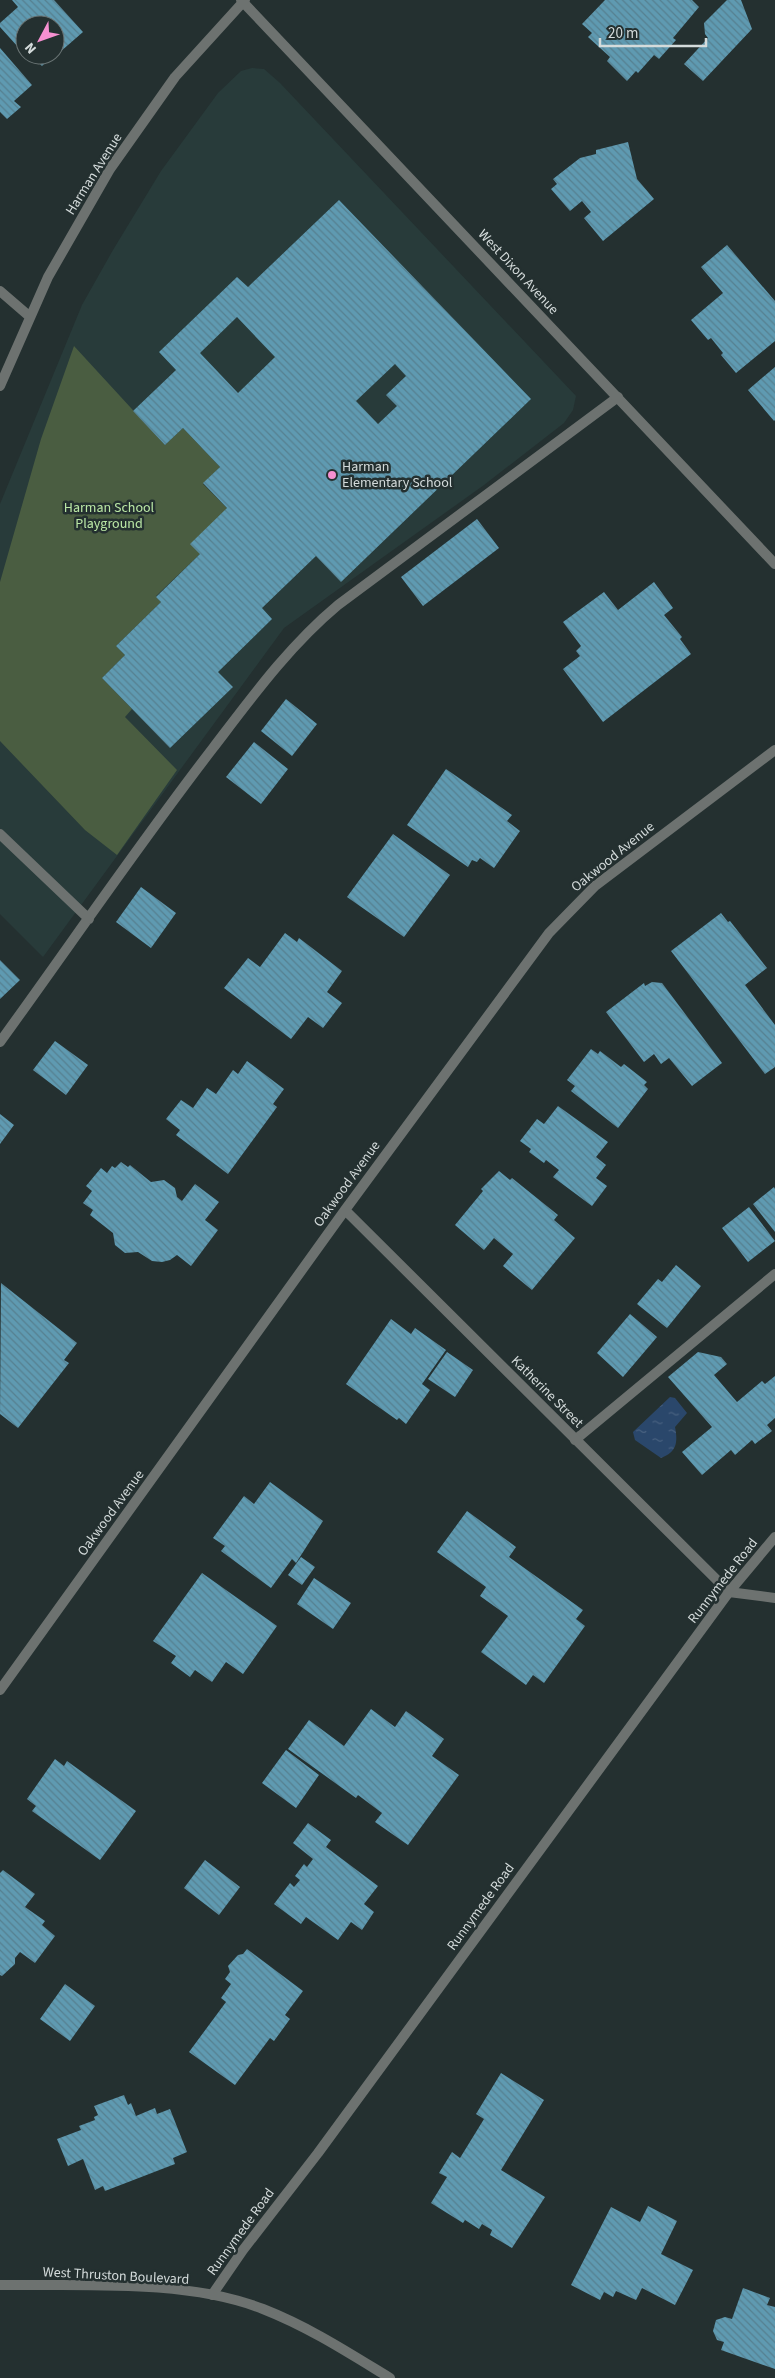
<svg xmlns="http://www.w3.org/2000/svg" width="775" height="2378" font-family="'Source Sans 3',sans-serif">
<defs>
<pattern id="water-ripples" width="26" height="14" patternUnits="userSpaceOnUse" patternTransform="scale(1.25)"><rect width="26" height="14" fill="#2a476b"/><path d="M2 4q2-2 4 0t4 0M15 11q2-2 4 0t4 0" fill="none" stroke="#486180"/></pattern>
<pattern id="building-back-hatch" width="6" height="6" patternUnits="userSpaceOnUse" patternTransform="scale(1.25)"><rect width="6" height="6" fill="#5f9ab1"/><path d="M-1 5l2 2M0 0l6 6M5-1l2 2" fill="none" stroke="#568090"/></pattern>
</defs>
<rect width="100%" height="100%" fill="#243030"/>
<path fill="#283b3a" d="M252,68l12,1 16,14 296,313 -3,14 -9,13 -80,62 -200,143 -241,329 -43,-43v-410l82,-199 31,-55 48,-79 57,-78 23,-22z"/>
<path fill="#4a5d41" d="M74,346l91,99 18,-17 37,39 -17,17 24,24 -27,46 -44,42 5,6 -45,44 9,9 -23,23 30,31 -7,8 52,53 -60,85 -32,-25 -85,-89v-159l41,-143z"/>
<path fill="url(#water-ripples)" d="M670,1397l5,1 12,15 -12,14c3,15 2,25 -14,31l-26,-18 -2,-8z"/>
<path fill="url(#building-back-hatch)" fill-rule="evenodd" d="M12,0h42l29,32 -23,20 -2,-2 -3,3v-28h-30v23l-4,-4 -3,3 -18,-20v-4l18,-16z
M605,0h87l7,7 -26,31 3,2 -17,19 -5,-4 -16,18 -2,-2 -9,10 -20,-20 3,-4 -22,-20 4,-4 -10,-9z
M727,0h14l11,29 -49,52 -19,-17 24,-26 -3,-4 -1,-11z
M0,48l32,37 -18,16 7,6 -14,12 -7,-7z
M31,55h22l-11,11z
M628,142l9,37 17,20 -51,42 -19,-23 7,-6 -9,-11 -12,10 -19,-22 6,-5 -4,-5 27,-21 16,-4v-4z
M339,200l192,199 -190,183 -25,-26 -54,52 10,11 -54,53 15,15 -63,61 -68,-70 23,-23 -9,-9 45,-44 -5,-5 44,-43 -10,-10 37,-36 -24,-25 17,-16 -37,-39 -18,17 -32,-34 43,-41 -17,-18 78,-75 11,10zM237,317l38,40 -37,36 -38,-40zM395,364l11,12 -20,19 11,11 -19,18 -22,-23z
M727,245l48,56v40l-39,32 -15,-18 2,-2 -12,-15 -3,2 -17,-20 32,-27 -22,-26z
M775,367v53l-1,1 -26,-31z
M477,519l22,29 -76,58 -22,-29z
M654,582l19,26 -9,7 18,22 -2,2 11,15 -88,68 -40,-53 17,-13 -4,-5 5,-5 -18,-24 41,-30 14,18z
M286,699l31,25 -25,32 -31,-25z
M254,742l34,27 -27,35 -35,-27z
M446,769l66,46 -5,6 13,10 -26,37 -14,-10 -3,4 -5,-2 -4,7 -61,-42z
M393,834l57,41 -46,62 -57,-40z
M141,887l35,26 -25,35 -35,-26z
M721,913l7,9 2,-1 37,47 -22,17 30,40v42l-10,7 -94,-123z
M285,933l12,9 2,-4 43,33 -15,21 15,11 -19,25 -15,-11 -17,22 -67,-51 24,-30 12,9z
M0,960l20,20 -20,19z
M652,982l10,1 60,80 -30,23 -23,-28 -8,6 -7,-10 -10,8 -38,-50 38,-29 1,3z
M55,1041l33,24 -22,30 -33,-25z
M591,1049l7,5 2,-3 21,16 3,-3 23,18 -3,3 4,4 -30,39 -47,-37 4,-5 -8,-6z
M247,1061l37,28 -11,15 4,3 -49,67 -52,-39 4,-5 -14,-11 15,-19 12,8 14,-20 9,6 17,-24 5,4z
M558,1106l50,36 -12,15 10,8 -10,13 11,8 -15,20 -39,-29 6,-7 -13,-10 -2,3 -15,-11 2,-3 -11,-8 17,-22 7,5z
M0,1114l14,11 -14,19z
M121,1162l7,5 2,-2 21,17 13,-2 11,8 2,9 5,4 13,-17 24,18 -14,18 13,10 -27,36 -14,-11 -7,5 -8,2 -10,-1 -14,-9 -13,1 -10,-8 -2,-12 -23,-18 3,-5 -10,-7 9,-12 -6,-5 15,-18 6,5 5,-7 3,2z
M499,1171l11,9 2,-2 46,37 -4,5 21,18 -43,52 -29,-24 10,-12 -19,-16 -10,12 -29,-25 28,-34 -2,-2z
M774,1187l1,2v43l-22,-28z
M749,1207l26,34 -27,21 -26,-34z
M676,1265l25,21 -34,42 -30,-24 21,-25 4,3z
M1,1283l76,60 -13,17 5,3 -51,65 -18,-14z
M630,1314l27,23 -34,40 -26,-24z
M391,1319l20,15 4,-6 31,22 -24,34 8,6 -24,34 -7,-6 -2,2 -51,-36z
M447,1352l26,18 -18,27 -27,-18z
M698,1352l23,5 6,7 -13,11 23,27 25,-21 3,3 10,-8v42l-8,7 5,6 -17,13 -3,-4 -17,15 -4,-5 -29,25 -20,-23 30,-25 -44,-50z
M270,1482l53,39 -27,42 -4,-4 -21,29 -50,-37 4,-5 -12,-8 31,-42 10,8z
M467,1511l49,36 -7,10 74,53 -7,9 9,7 -41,57 -11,-8 -7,10 -45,-33 27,-36 -28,-20 6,-9 -49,-35z
M301,1557l14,10 -13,18 -14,-10z
M202,1573l75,53 -34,48 -17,-12 -14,20 -17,-12 -5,7 -19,-14 5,-7 -23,-15z
M314,1578l37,25 -18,26 -36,-25z
M371,1709l24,18 11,-16 38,28 -12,17 27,19 -51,70 -33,-23 7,-9 -24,-18 -2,3 -68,-49 21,-29 35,26z
M286,1750l33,25 -23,33 -34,-25z
M55,1759l9,7 3,-5 69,50 -36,49 -68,-49 4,-5 -9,-7z
M308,1823l23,17 -5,7 52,39 -14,18 10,8 -12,18 -11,-8 -13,18 -32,-23 -5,7 -27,-20 16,-21 4,4 6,-7 -5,-4 9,-12 3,3 6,-8 -20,-16z
M205,1860l35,27 -21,28 -35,-27z
M3,1870l32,24 -10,13 20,14 -3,4 13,11 -20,27 -15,-11 -5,6v6l-13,12 -2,-1v-102z
M247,1949l56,42 -18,24 5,4 -16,22 -4,-3 -35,47 -46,-33 37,-50 -5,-4 10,-14 -6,-5 5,-7 -2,-6 10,-11 5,-1z
M65,1984l30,22 -25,35 -30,-22z
M501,2073l43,27 -43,70 44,27 -33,51 -22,-13 2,-5 -10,-6 -3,5 -14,-9 -2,3 -32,-20 16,-26 -8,-4 13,-21 8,6 24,-39 -8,-5z
M124,2095l4,10 3,-2 5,13 19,-8 2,6 13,-5 17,43 -14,6 2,6 -70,27 -2,-5 -8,4 -12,-31 -15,7 -11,-27 24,-9 -2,-4 16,-6 -1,-3 4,-2 -4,-9z
M648,2206l29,15 -16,33 32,16 -18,35 -33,-17 -6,12 -20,-9 -3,6 -9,-5 -4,8 -29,-15 40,-78 29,15z
M743,2288l27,10 -3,7 8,2v62l-54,-19 3,-8 -7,-2 -4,-9 3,-11 9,-3 7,2z"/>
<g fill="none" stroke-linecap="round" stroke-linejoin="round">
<path stroke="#6d7270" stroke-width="10" d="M0,834l89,85
M0,1042c71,-98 139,-198 213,-294 39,-51 76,-102 125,-143l280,-208
M575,1440l200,-166"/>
<path stroke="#6d7270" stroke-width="10" d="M241,0l534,564
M0,291l29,25
M0,386l48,-109 62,-108 65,-92 70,-77
M345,1210l384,382 46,6
M0,1690l345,-480 204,-277 46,-47 180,-136
M0,2285c82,1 187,-6 263,24 46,18 86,44 127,69
M212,2295l31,-45 75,-97 411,-561 46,-55"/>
</g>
<circle fill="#f690d1" stroke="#243030" stroke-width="2" cx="332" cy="475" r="5"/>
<g text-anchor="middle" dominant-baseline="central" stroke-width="5" stroke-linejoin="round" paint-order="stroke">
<g font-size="14" fill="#d4dbdb" stroke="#243030">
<text transform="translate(94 174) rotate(-58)">Harman Avenue</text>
<text transform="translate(518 272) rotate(47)">West Dixon Avenue</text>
<text transform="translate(613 857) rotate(-39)">Oakwood Avenue</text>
<text transform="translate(347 1184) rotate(-54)">Oakwood Avenue</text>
<text transform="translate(547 1392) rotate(45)">Katherine Street</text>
<text transform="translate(111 1513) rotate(-54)">Oakwood Avenue</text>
<text transform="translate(723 1581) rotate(-52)">Runnymede Road</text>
<text transform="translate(481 1907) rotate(-54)">Runnymede Road</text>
<text transform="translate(241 2232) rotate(-54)">Runnymede Road</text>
<text transform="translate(116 2276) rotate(3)">West Thruston Boulevard</text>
</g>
<g font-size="14" fill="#d4dbdb" stroke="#243030" text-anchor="start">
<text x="342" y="467">Harman<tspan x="342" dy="16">Elementary School</tspan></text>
</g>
<g font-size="14" fill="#bbe8a6" stroke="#243030">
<text x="109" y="508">Harman School<tspan x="109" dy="16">Playground</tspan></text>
</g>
</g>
<g transform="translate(40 40) rotate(229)"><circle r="24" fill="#243030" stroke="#6a7474"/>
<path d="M0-4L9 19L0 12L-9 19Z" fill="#f690d1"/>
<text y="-8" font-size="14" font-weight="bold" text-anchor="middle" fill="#d4dbdb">N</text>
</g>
<path d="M600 38v8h106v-8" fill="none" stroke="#d4dbdb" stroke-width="2.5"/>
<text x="608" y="38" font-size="15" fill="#d4dbdb" stroke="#243030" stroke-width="4" paint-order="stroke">20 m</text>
</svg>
